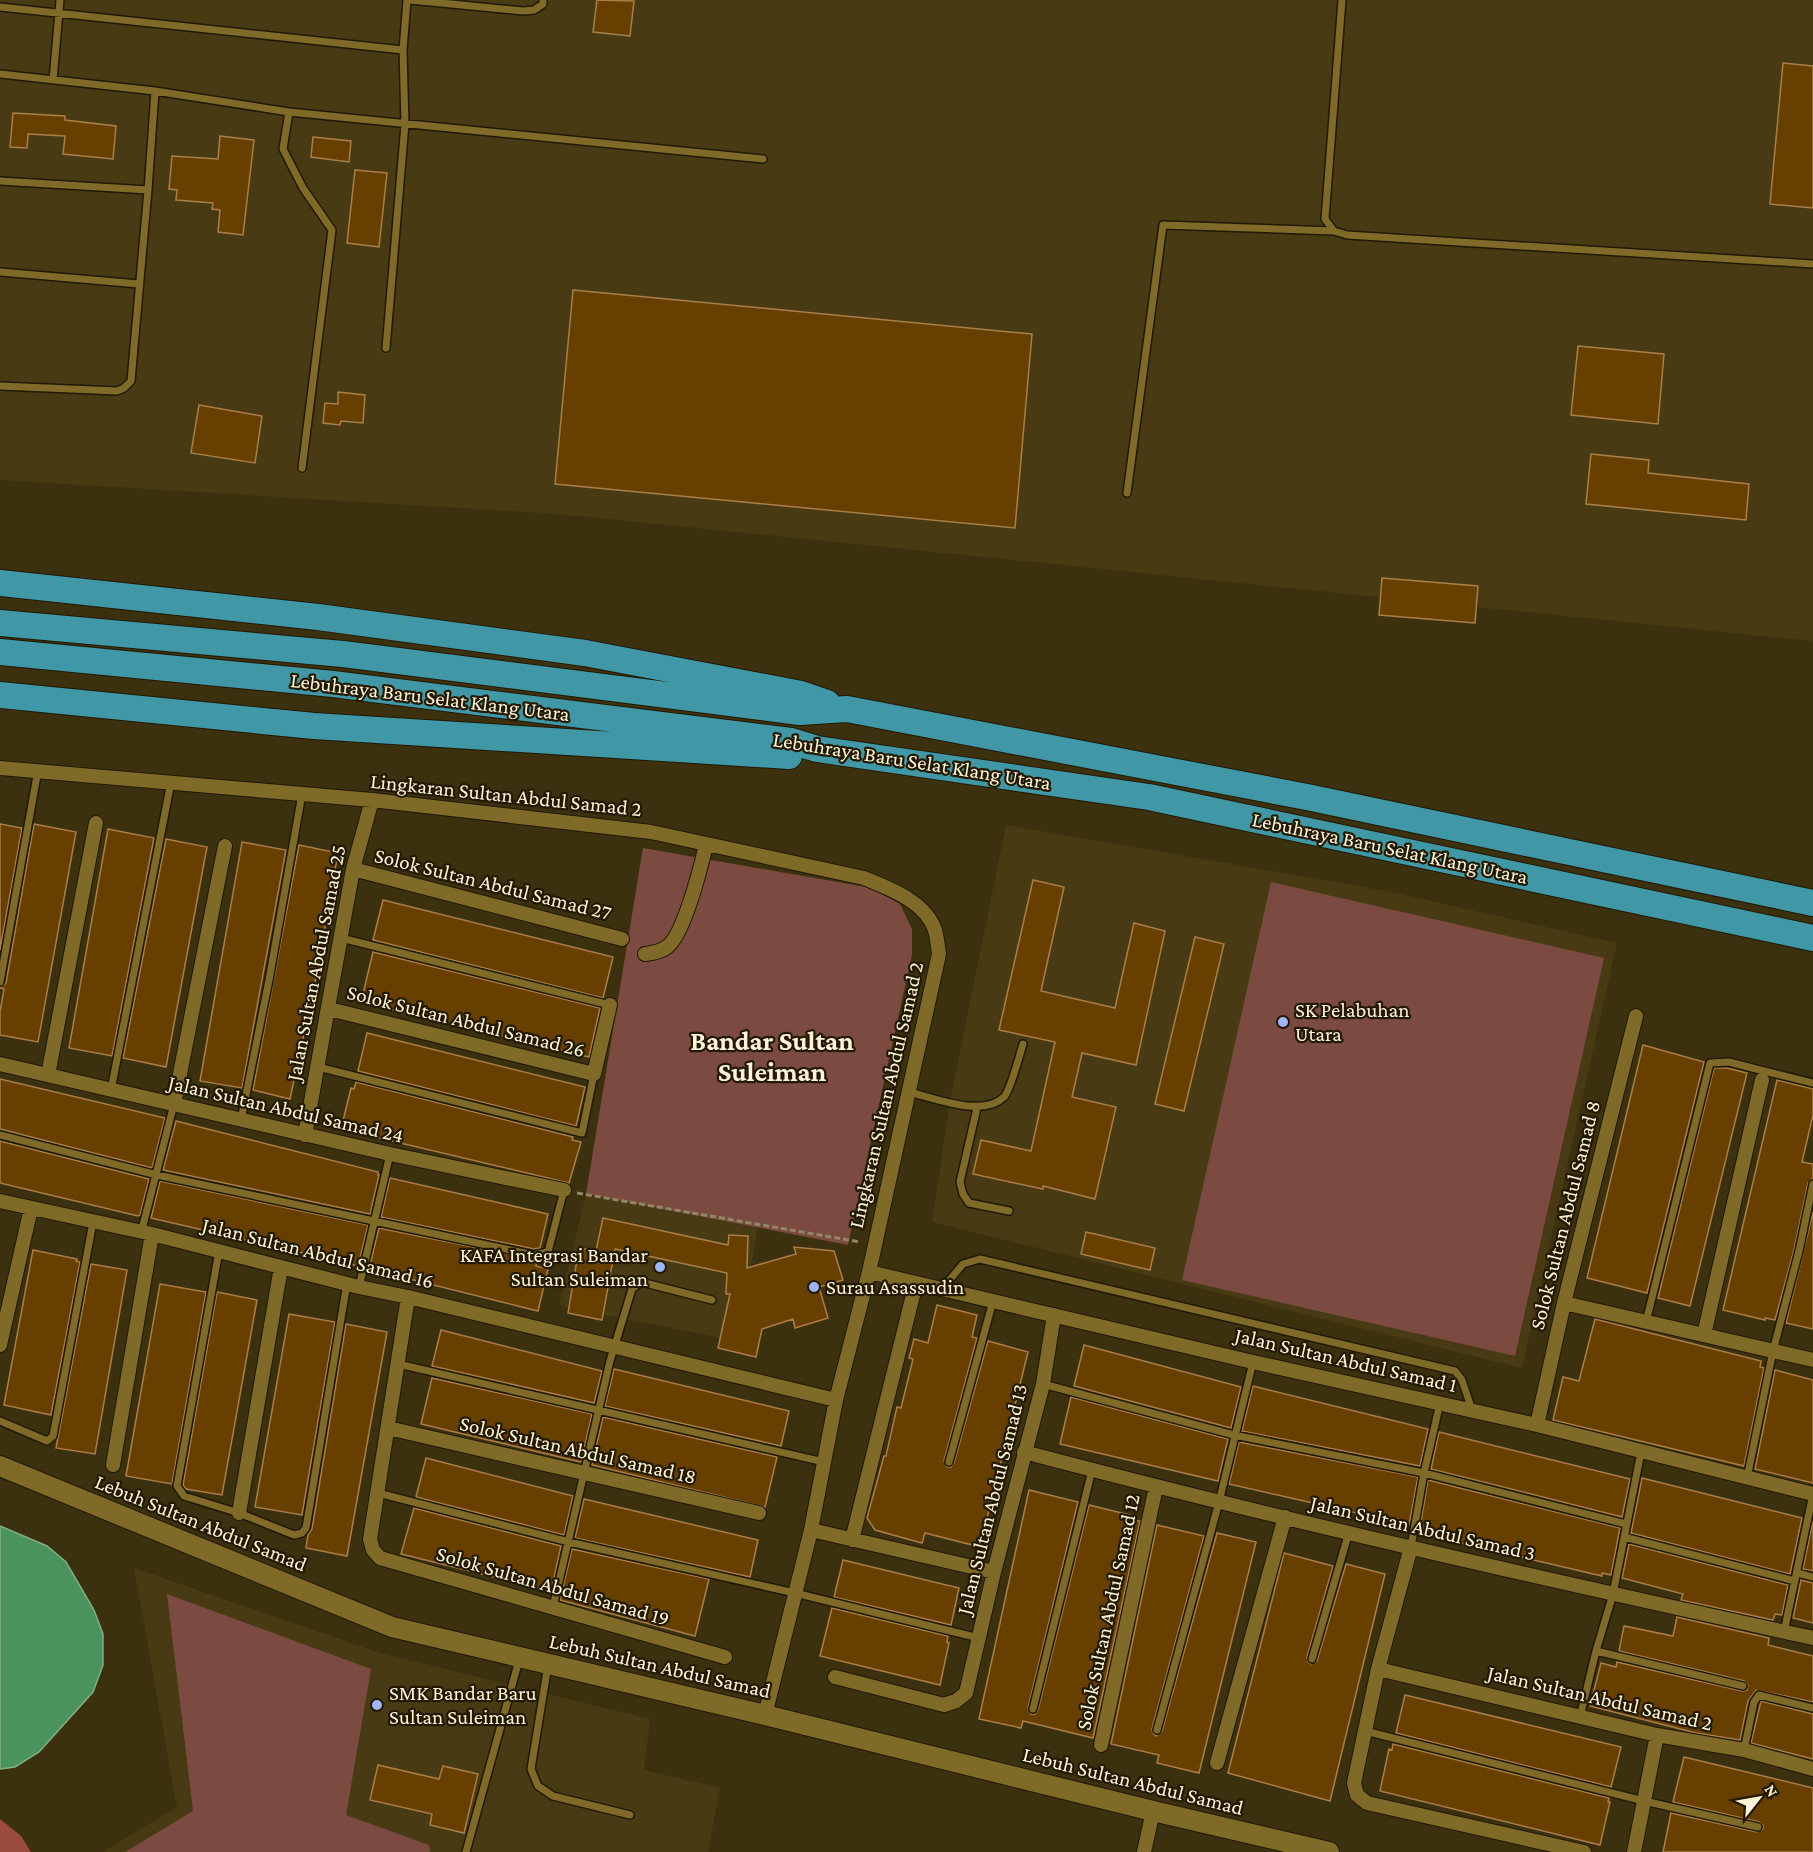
<svg xmlns="http://www.w3.org/2000/svg" width="1813" height="1852" font-family="'Crimson Pro',serif">
<rect width="100%" height="100%" fill="#3c310e"/>
<path fill="#483b13" d="M0,0h1813v641l-1254,-127 -559,-34z
M1006,825l381,66 230,52 -95,425 -590,-146 18,-121z
M586,1194l172,34 -21,113 -178,-35z
M134,1568l246,85 270,66 -6,51 76,18 -12,64h-605l74,-45z"/>
<path fill="#7b4a41" d="M643,848l229,40 28,16 12,25v26l-64,290 -262,-51z
M1271,882l333,76 -89,398 -333,-76z
M167,1594l204,75 -25,146 83,30 1,7h-305l68,-41z"/>
<path fill="#9b4b3e" d="M0,1819l21,17 10,16h-31z"/>
<path fill="#4a935e" stroke="#80b083" stroke-width="1.5" d="M0,1526l47,20 19,16 28,48 9,24v31l-10,27 -54,60 -24,15 -15,2z"/>
<path fill="#674000" stroke="#a97e49" stroke-width="1.5" d="M597,0l37,1 -4,35 -37,-4z
M1783,63l30,3v142l-43,-4z
M13,113l52,3v4l51,6 -3,33 -50,-5 2,-18 -37,-2 -1,14 -17,-1z
M220,136l34,4 -11,95 -25,-3 2,-22 -8,-1 1,-6 -37,-3 1,-10 -8,-1 3,-33 46,3z
M313,137l38,4 -2,21 -38,-5z
M355,170l32,3 -8,74 -32,-4z
M573,290l459,44 -17,194 -460,-44z
M1578,346l86,8 -6,70 -87,-9z
M338,392l27,3 -2,28 -22,-2 -1,4 -17,-2 2,-20 13,1z
M199,405l63,11 -7,47 -64,-10z
M1591,454l58,6 -1,13 101,11 -3,36 -160,-16z
M1382,578l96,8 -3,37 -96,-8z
M0,824l22,4 -22,122z
M34,824l42,8 -38,210 -38,-7v-23l4,-23 -4,-1 6,-5z
M108,829l46,9 -42,218 -43,-8z
M166,839l41,8 -41,220 -43,-9z
M242,842l44,8 -44,238 -42,-7z
M299,845l39,8 -21,120 -27,126 -37,-9z
M1033,880l31,7 -23,104 74,17 19,-85 31,8 -29,134 -54,-12 -10,44 44,10 -21,92 -52,-13v3l-70,-15 8,-34 50,11 24,-109 -56,-12z
M383,900l230,57 -10,41 -230,-58z
M1195,937l29,7 -40,167 -29,-7z
M373,952l227,56 -11,49 -228,-55z
M367,1033l218,54 -9,39 -218,-55z
M1643,1045l61,17 -57,231 -60,-15z
M1714,1068h13l20,5 -57,233 -32,-8z
M0,1079l165,39 -13,50 -152,-39z
M1777,1080l36,9v26l-11,47 11,2v14l-5,5 -14,67 -19,70 -10,-2v2l-42,-10z
M356,1082l217,55 -1,3 9,2 -12,41 -228,-54 10,-41 3,1z
M176,1121l202,51v3h1l-9,39 -207,-44z
M0,1141l149,38 -9,36 -2,1 -138,-33z
M390,1178l158,36 -8,34 -6,1 -153,-32z
M160,1181l208,44 -10,41 -207,-48z
M1813,1212v117l-27,-6z
M603,1218l125,27 1,-10 19,1 -1,32 49,-14 -2,-7 40,4 9,29 -24,7 9,31 -33,10 -2,-9 -31,10 -6,28 -38,-9 12,-54h-4l1,-21 -112,-24 -13,71 -34,-7 11,-65 17,3z
M379,1228l158,32 -1,6 12,3 -10,42 -169,-42z
M1086,1232l69,16 -5,22 -69,-16z
M33,1250l44,9 -1,2 4,1 -29,153 -47,-10z
M91,1264l36,6 -32,184 -39,-6z
M160,1284l46,8 -34,192 -46,-8z
M217,1292l40,8 -35,195 -36,-6 -3,-4z
M937,1305l40,10 -5,22 5,1 -33,123 3,6h4l3,-4 34,-122 40,11 -48,195 -55,-14 -3,10 -47,-13 -8,-12 17,-62h2l11,-49 4,1 12,-49 -4,-1 5,-19 14,4z
M289,1314l46,8 -33,193 -47,-8z
M1595,1319l166,42 -1,6 4,1 -20,98 -191,-46 10,-43 16,4z
M346,1324l41,8 -40,224 -41,-8 2,-13 4,-6z
M441,1330l161,41 -8,32 -162,-37z
M1084,1345l157,42 -10,41 -157,-42z
M614,1369l175,42 -8,35 -176,-40z
M1775,1370l38,10v103l-58,-14z
M432,1378l160,36 -11,48 -160,-38z
M1253,1386l175,43 -8,37 -178,-35z
M1071,1397l157,42 -10,42 -158,-37z
M603,1417l174,40 -12,50 -173,-42z
M1439,1432l191,47 -8,38 -191,-48z
M1239,1442l179,35 -9,48 -180,-41z
M426,1458l147,38 -9,39 -148,-38z
M1642,1478l160,40 -12,56 -159,-41z
M1428,1480l192,48 -9,47 -9,-2v3l-180,-42 1,-6h-3z
M1029,1490l49,12 -50,206 3,6h4l3,-4 51,-205 45,11v4l6,1 -47,217 -70,-17 -2,7 -42,-9z
M584,1499l174,41 -8,37 -175,-39z
M414,1508l147,38 -10,45 -150,-37z
M1813,1521v50l-10,-2z
M1157,1525l47,11 -52,193 1,4 3,3 6,-5 55,-198 39,9 -57,231 -42,-10 2,-8 -48,-11z
M1629,1544l159,41 -6,30 -7,-1 -2,6 -92,-20 2,-6 -61,-16z
M572,1549l137,30 -14,57 -135,-36z
M1284,1553l49,13 -26,91 1,5 3,2 6,-3 29,-97 39,10 -55,227 -102,-28z
M843,1560l116,28 -8,37 -117,-28z
M1801,1580l12,3v40l-20,-5z
M832,1608l116,28 -1,6 2,1 -9,42 -120,-29z
M1677,1617l92,21 -1,7 45,11v46l-57,-12 -8,11 -8,39 -44,-7 -106,-27 11,-43 15,4 1,-5 125,29 5,-1 1,-5 -4,-4 -125,-30 5,-25 49,10z
M1405,1695l216,52 -10,40 -215,-54z
M1761,1701l52,13v45l-62,-16z
M1393,1744l216,54 -1,4h2l-10,43 -220,-54 9,-42 3,1z
M1684,1757l129,31v64h-150l8,-39 86,19 6,-3v-4l-4,-3 -86,-20z
M378,1765l61,14 4,-13 35,8 -14,59 -34,-8 2,-11 -62,-14z"/>
<g fill="none" stroke-linecap="round" stroke-linejoin="round">
<defs>
<path id="lane" d="M410,0l113,11 11,-1 9,-6v-4
M1342,0l-17,219 9,12 13,4 466,29
M0,7l403,43
M0,74l155,17 134,21 474,47
M53,80l7,-80
M289,112l-6,37 20,39 29,42 -30,238
M0,181l148,9
M0,272l139,12
M386,348l19,-224 -2,-74 4,-50
M0,386l117,5 7,-3 7,-7 17,-191 7,-99
M1127,493l36,-268 171,6
M341,938l269,67
M0,982l38,-212
M318,1067l264,66 12,-59
M1763,1075l1,-4 49,12
M111,1090l60,-308
M909,1092c25,6 74,26 95,5 6,-6 16,-43 19,-53
M977,1108l-17,74 3,12 6,9 40,8
M241,1120l28,-140 33,-186
M0,1135l157,40 377,80 14,-3 16,-62
M141,1233l33,-129
M219,1251l-42,235 7,10 55,17 55,22 8,-2 4,-5 41,-245
M359,1287l31,-133
M942,1289l21,-25 17,-5 475,112 7,9 10,30
M1646,1322l64,-259 19,-1 35,9
M398,1364l426,98
M1043,1384l191,51 190,38 202,51
M0,1421l47,20 6,-5 40,-214
M949,1462l44,-161
M1747,1478l26,-127 26,-100 14,-67
M378,1493l191,49 226,51 184,45
M1624,1537l171,44
M1411,1547l13,-74 16,-70
M1797,1573l16,4
M553,1607l57,-246 22,-72 9,-7 71,18
M1784,1632l29,-138
M1596,1651l147,35
M1312,1659l37,-127
M548,1665l-17,104 7,17 15,10 77,19
M1033,1709l59,-239
M1580,1717l16,-66 17,-57 28,-142
M1157,1730l62,-228 34,-140
M1365,1731l279,70 114,26
M1744,1750l10,-48 5,-7 54,13
M466,1852l53,-192"/>
<path id="street" d="M0,768l372,32 279,32 213,46c26,11 61,23 71,52 2,8 3,16 4,24l-70,318 -33,128 -25,130 -46,185
M353,869l269,70
M645,954c7,-1 16,-2 22,-7 17,-12 34,-81 39,-102
M329,1009l265,65 16,-69
M0,1064l390,90 174,36
M48,1075l48,-252
M174,1104l51,-258
M305,1135l48,-266 19,-69
M0,1201l152,33 207,53 49,10 428,103
M869,1272l384,90 284,63 276,69
M408,1297l-38,242 3,11 7,8 345,99
M1564,1303l249,57
M1704,1335l58,-255
M0,1345l31,-137
M1537,1425l27,-122 72,-287
M388,1428l371,85
M1024,1452c261,69 525,128 789,186
M113,1465l39,-231
M239,1513l42,-246
M811,1530l183,42
M852,1540l64,-257
M1411,1547l-33,122 -24,114 3,12 10,8 217,49
M1378,1669l279,66 87,15 69,19
M835,1677l109,28 12,-4 10,-8 28,-121 49,-188 11,-69
M1101,1745l55,-258
M1217,1763l68,-246
M1144,1852l9,-41
M1634,1852l23,-117"/>
<path id="secondary" d="M0,1466l392,161 373,88 388,96 176,41"/>
<path id="highway" d="M0,583l318,34 267,36 216,41 26,9
M0,623l343,31 457,58 47,-3 460,88 506,106
M0,652l333,32 458,57 26,8 332,48 664,141
M0,695l314,31 475,30"/>
</defs>
<use href="#lane" stroke="#201905" stroke-width="10"/>
<use href="#street" stroke="#201905" stroke-width="16"/>
<use href="#secondary" stroke="#201905" stroke-width="22"/>
<use href="#highway" stroke="#201905" stroke-width="28"/>
<path stroke="#918767" stroke-width="3" stroke-dasharray="6 3" stroke-linecap="butt" d="M577,1193l283,49"/>
<use href="#lane" stroke="#7f6a28" stroke-width="7"/>
<use href="#street" stroke="#7f6a28" stroke-width="14"/>
<use href="#secondary" stroke="#7f6a28" stroke-width="20"/>
<use href="#highway" stroke="#4098a7" stroke-width="26"/>
</g>
<g fill="#9eb4fd" stroke="#221900" stroke-width="2">
<circle cx="1283" cy="1022" r="6"/>
<circle cx="660" cy="1267" r="6"/>
<circle cx="814" cy="1287" r="6"/>
<circle cx="377" cy="1705" r="6"/>
</g>
<g text-anchor="middle" dominant-baseline="central" stroke-width="4.5" stroke-linejoin="round" paint-order="stroke">
<g font-size="21" fill="#fdf4da" stroke="#221900">
<text transform="translate(430 697) rotate(7)">Lebuhraya Baru Selat Klang Utara</text>
<text transform="translate(912 761) rotate(9)">Lebuhraya Baru Selat Klang Utara</text>
<text transform="translate(506 795) rotate(6)">Lingkaran Sultan Abdul Samad 2</text>
<text transform="translate(1390 848) rotate(12)">Lebuhraya Baru Selat Klang Utara</text>
<text transform="translate(493 884) rotate(14)">Solok Sultan Abdul Samad 27</text>
<text transform="translate(316 963) rotate(-79)">Jalan Sultan Abdul Samad 25</text>
<text transform="translate(466 1021) rotate(14)">Solok Sultan Abdul Samad 26</text>
<text transform="translate(886 1095) rotate(-77)">Lingkaran Sultan Abdul Samad 2</text>
<text transform="translate(286 1109) rotate(13)">Jalan Sultan Abdul Samad 24</text>
<text transform="translate(1565 1215) rotate(-76)">Solok Sultan Abdul Samad 8</text>
<text transform="translate(318 1253) rotate(14)">Jalan Sultan Abdul Samad 16</text>
<text transform="translate(1346 1360) rotate(13)">Jalan Sultan Abdul Samad 1</text>
<text transform="translate(578 1450) rotate(13)">Solok Sultan Abdul Samad 18</text>
<text transform="translate(992 1499) rotate(-76)">Jalan Sultan Abdul Samad 13</text>
<text transform="translate(201 1523) rotate(22)">Lebuh Sultan Abdul Samad</text>
<text transform="translate(1423 1528) rotate(13)">Jalan Sultan Abdul Samad 3</text>
<text transform="translate(553 1586) rotate(16)">Solok Sultan Abdul Samad 19</text>
<text transform="translate(1108 1612) rotate(-78)">Solok Sultan Abdul Samad 12</text>
<text transform="translate(660 1666) rotate(13)">Lebuh Sultan Abdul Samad</text>
<text transform="translate(1600 1698) rotate(13)">Jalan Sultan Abdul Samad 2</text>
<text transform="translate(1133 1781) rotate(14)">Lebuh Sultan Abdul Samad</text>
</g>
<g font-size="21" fill="#fdf4da" stroke="#221900" text-anchor="start">
<text x="1295" y="1010">SK Pelabuhan<tspan x="1295" dy="24">Utara</tspan></text>
<text x="648" y="1255" text-anchor="end">KAFA Integrasi Bandar<tspan x="648" dy="24">Sultan Suleiman</tspan></text>
<text x="826" y="1287">Surau Asassudin</text>
<text x="389" y="1693">SMK Bandar Baru<tspan x="389" dy="24">Sultan Suleiman</tspan></text>
</g>
<g font-size="27" font-weight="bold" fill="#fdf4da" stroke="#221900">
<text x="772" y="1041">Bandar Sultan<tspan x="772" dy="31">Suleiman</tspan></text>
</g>
</g>
<g transform="translate(1759 1798) rotate(59)" stroke="#221900" stroke-width="4.5" paint-order="stroke">
<path d="M0-4.5L10 22L0 15L-10 22Z" fill="#fdf4da"/>
<text y="-9" font-size="16" font-weight="bold" text-anchor="middle" fill="#fdf4da">N</text>
</g>
</svg>
